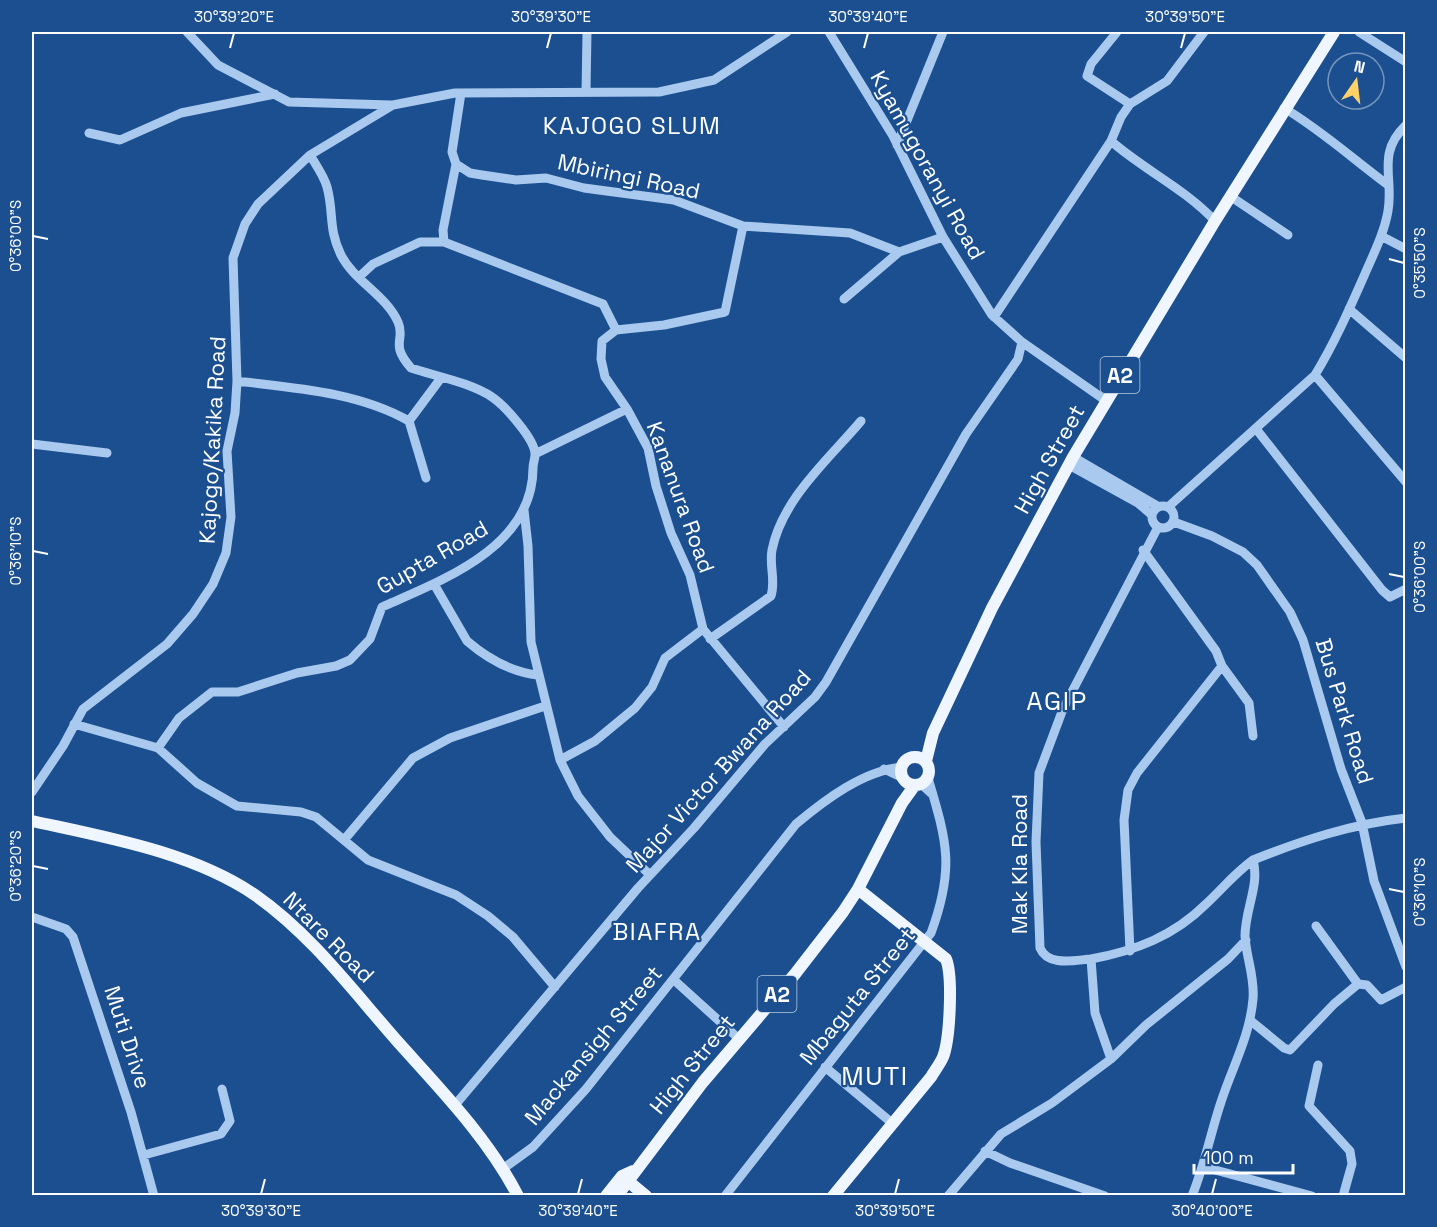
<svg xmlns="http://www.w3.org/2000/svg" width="1437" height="1227" font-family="'Space Grotesk',sans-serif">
<rect width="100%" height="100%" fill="#1b4f8f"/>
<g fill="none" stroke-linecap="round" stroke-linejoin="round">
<path stroke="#a9c9ee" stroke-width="9" d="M187,32l31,33 71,37 102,3
M829,32l64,104 50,101 49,78 30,27 83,58
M1117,32l-26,32 -4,12 43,28
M1359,32l47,30
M586,92l1,-60
M461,93l-9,59 4,12 14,9 12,2 34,5 30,-2 38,10 90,12 69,26 107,7 49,19
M1284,108c37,22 69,51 104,77
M89,133l31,7 61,-27 94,-19
M1111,141c33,29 73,47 104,80
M897,145l46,-113
M456,164l-13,66 1,12 159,62 13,26 -14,11 -1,18 4,18 22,32 21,39 8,38 15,47 19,42 13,54 81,98
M1230,196l58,39
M1381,236l25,13
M359,277l14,-13 47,-22h24
M844,299l55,-47 44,-15
M1349,309l57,49
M994,317l117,-176 10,-24 9,-13 37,-23 37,-49
M616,330l48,-5 61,-13 18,-86
M1315,375l91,107
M237,381c58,7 121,11 172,40l17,57
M409,421l32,-43
M1257,430l125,160 8,7 16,-8
M32,444l75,9
M535,454l92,-45
M1073,457l86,50
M1069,465l69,38 14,12
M1152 517a11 11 0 1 1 22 0a11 11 0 1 1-22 0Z
M1168,507l147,-132c19,-31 34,-65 49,-99 9,-21 20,-42 24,-65 6,-34 -12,-57 18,-86
M524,510l4,36 3,96 29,118 18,36 32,41 39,37
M1174,522l38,14 31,16 14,13 33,47 13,28 38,129 21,54 12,58 32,86
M434,584l33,57c21,18 43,31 71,34
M710,639l61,-43c5,-16 -2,-30 1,-46 10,-51 57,-91 89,-129
M1222,666l27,37 4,33
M74,724l84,24 39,35 40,23 64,6 15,5 52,43 88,35 32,21 25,21 42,50
M158,748l21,-30 33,-26h26l59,-19 39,-7 14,-6 20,-21 12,-32c61,-27 151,-60 151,-139 0,-5 2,-9 2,-13 1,-15 -31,-50 -43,-58 -20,-14 -57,-21 -81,-29 -22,-25 -5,-28 -13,-46 -12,-27 -44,-41 -57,-67 -13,-26 -7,-43 -14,-68 -3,-11 -11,-22 -17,-32
M560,760l35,-19 40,-33 17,-21 13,-29 38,-29
M884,769l19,9
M921,784l12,11
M32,792l31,-46 20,-37 84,-65 26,-30 20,-30 13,-31 5,-36 -4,-66 8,-38 2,-32 -4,-123 12,-34 13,-20 52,-49 83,-50 62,-12 204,-1 55,-12 73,-48
M344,840l69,-82 37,-20 95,-32
M32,917l34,12 7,8 58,175 23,84
M1316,926l42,58
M1130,951l-6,-131 4,-30 9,-17 85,-107 -6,-15 -73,-101
M1091,959c44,-8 83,-23 115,-55 16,-15 29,-31 47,-44
M674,980l64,58
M1251,1021l33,27 6,2 44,-46 24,-20 9,1 14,15 25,-13
M1111,1059l35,-34 82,-66 18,-19
M1318,1065l-9,41 41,45 2,13 -9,32
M825,1067l67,56
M455,1105l183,-217 56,-60 71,-84 50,-47 11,-15 140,-248 52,-75 4,-17
M985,1151l25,12 95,33
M144,1155l77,-21 9,-13 -8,-32
M1204,1167l108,29
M504,1168l29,-21 53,-58 210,-265c30,-25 67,-53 106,-57
M725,1196l206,-263c24,-65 16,-91 -3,-155
M948,1196l53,-62 51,-31 59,-44 -16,-46 -4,-54c-16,1 -43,8 -51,-11l-4,-106 3,-69 24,-64 95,-182
M1192,1196c13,-32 19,-65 30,-97 11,-33 28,-64 31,-100 2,-22 -7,-42 -8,-63 0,-27 15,-51 8,-76 50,-20 99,-36 153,-42"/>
<path stroke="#f0f6ff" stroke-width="12" d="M901 771a14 14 0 1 1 28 0a14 14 0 1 1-28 0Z
M926,761l7,-28 59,-125 81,-151 142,-236 119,-189
M32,821c73,16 160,31 223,74 56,39 98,96 143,147 43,48 90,96 120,154
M623,1177l23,19
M606,1196l16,-20 11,-5
M617,1196l86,-114 92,-108 48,-62 15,-23 44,-86 13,-18
M833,1196l98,-119c4,-7 9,-13 12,-20 7,-18 10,-81 3,-98l-88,-70"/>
</g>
<path fill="none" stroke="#fff" stroke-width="2" d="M230,48l4,-15M547,48l4,-15M864,48l4,-15M1181,48l4,-15M33,236l15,3M1389,259l15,4M33,551l15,3M1389,574l15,3M33,866l15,3M1389,889l15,3M261,1194l4,-15M578,1194l4,-15M895,1194l4,-15M1212,1194l4,-15"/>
<g text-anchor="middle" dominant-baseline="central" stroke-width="4.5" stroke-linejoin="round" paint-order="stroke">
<g fill="#1b4f8f" stroke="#bbcadd" stroke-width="1.5">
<rect x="1100.5" y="357" width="39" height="36" rx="4.5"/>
<rect x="757.5" y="976" width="39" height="36" rx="4.5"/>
</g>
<g font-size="21" font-weight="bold" fill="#fff">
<text x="1120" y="375">A2</text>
<text x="777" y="994">A2</text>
</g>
<g font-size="22" fill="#fff" stroke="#1b4f8f">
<text transform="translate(928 165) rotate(61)">Kyamugoranyi Road</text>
<text transform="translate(629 176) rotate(12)">Mbiringi Road</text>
<text transform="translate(212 440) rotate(-87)">Kajogo/Kakika Road</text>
<text transform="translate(1049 459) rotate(-61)">High Street</text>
<text transform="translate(681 497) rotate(70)">Kananura Road</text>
<text transform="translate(432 557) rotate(-30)">Gupta Road</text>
<text transform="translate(1345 711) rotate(73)">Bus Park Road</text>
<text transform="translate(718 771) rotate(-48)">Major Victor Bwana Road</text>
<text transform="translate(1019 864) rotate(-90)">Mak Kla Road</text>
<text transform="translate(329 937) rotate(45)">Ntare Road</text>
<text transform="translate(857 996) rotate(-51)">Mbaguta Street</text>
<text transform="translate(128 1037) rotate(72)">Muti Drive</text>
<text transform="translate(593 1045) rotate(-50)">Mackansigh Street</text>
<text transform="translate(692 1064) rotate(-51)">High Street</text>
</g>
<g font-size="24" letter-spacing="1.5" fill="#fff" stroke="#1b4f8f">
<text x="632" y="125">KAJOGO SLUM</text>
<text x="657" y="931">BIAFRA</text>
</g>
<g font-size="26" letter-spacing="1.5" fill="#fff" stroke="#1b4f8f">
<text x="1057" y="701">AGIP</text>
<text x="875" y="1076">MUTI</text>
</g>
</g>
<rect width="1437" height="1227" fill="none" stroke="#1b4f8f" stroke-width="66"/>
<g transform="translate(1356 81) rotate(14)"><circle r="28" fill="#1b4f8f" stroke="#7695bc" stroke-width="1.5"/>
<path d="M0-4.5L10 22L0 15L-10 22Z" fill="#ffd166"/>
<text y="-9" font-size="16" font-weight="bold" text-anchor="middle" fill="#ffffff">N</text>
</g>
<path d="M1194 1164v9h99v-9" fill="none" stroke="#ffffff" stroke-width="3"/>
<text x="1203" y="1164" font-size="18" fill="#ffffff" stroke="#1b4f8f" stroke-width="4.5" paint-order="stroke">100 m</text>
<rect x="33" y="33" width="1371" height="1161" fill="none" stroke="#fff" stroke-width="2"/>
<g font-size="15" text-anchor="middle" fill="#fff">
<text x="234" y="22">30°39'20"E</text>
<text x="551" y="22">30°39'30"E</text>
<text x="868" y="22">30°39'40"E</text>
<text x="1185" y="22">30°39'50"E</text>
<text transform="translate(16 236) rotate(-90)" y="5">0°36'00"S</text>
<text transform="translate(1420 263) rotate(-90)" y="5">0°35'50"S</text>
<text transform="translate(16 551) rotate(-90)" y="5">0°36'10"S</text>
<text transform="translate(1420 577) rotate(-90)" y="5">0°36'00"S</text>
<text transform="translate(16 866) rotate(-90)" y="5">0°36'20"S</text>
<text transform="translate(1420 892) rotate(-90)" y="5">0°36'10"S</text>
<text x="261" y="1216">30°39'30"E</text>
<text x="578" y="1216">30°39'40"E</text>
<text x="895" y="1216">30°39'50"E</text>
<text x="1212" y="1216">30°40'00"E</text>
</g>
</svg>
